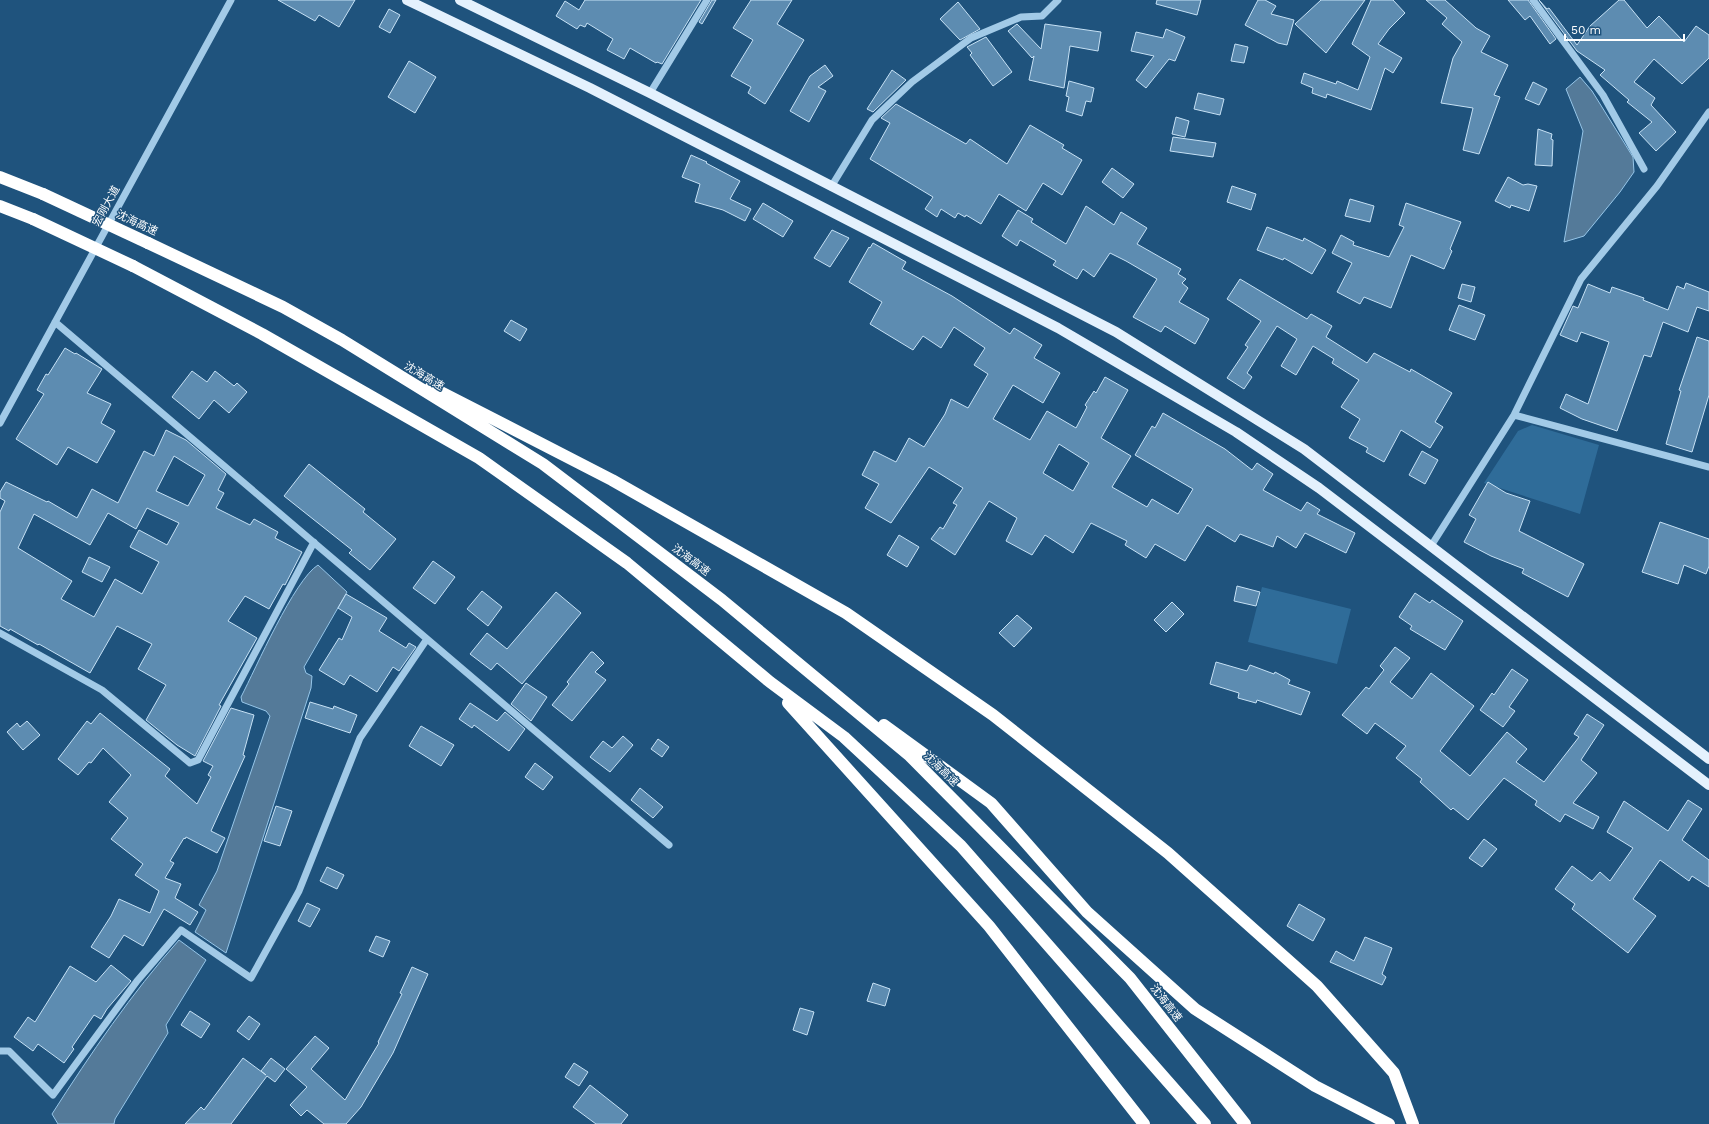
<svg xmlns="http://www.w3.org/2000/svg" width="1709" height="1124" font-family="'Work Sans','Noto Sans SC',sans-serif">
<rect width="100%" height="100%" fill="#1f537d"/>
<path fill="#2f6c99" d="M1532,425l67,20 -19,69 -96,-31 34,-52z
M1262,587l89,22 -14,55 -89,-22z"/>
<path fill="#547a99" stroke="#96c6e9" d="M1580,77l12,14 41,66 1,15 -14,20 -36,44 -20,6 19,-111 -17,-42z
M318,565l29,27 -43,75 2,6 6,3 -1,12 -85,265 -31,-21 11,-22 -7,-5 18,-34 53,-155 -4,-5 -24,-9 -1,-5c15,-29 53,-117 77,-132z
M179,940l27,20 -40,65 2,8 -53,86 -1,5h-56l-6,-10c39,-61 79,-120 127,-174z"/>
<path fill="#5d8cb1" stroke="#c6e1f5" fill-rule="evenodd" d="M278,0h77l-16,27 -20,-12 -4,6z
M585,0h116l-39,64 -5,-2 -1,1 -26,-15 -6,11 -17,-9 6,-11 -26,-16 -2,4 -5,-2 -3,4 -21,-13 9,-15 14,9z
M712,0h4l-14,24 -3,-2z
M751,0h41l-15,24 27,16 -39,64 -17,-11 3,-6 -20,-11 22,-36 -20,-12z
M1157,0h44l-4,15 -41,-11z
M1258,0h7l11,6 -5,8 23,6 -7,25 -9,-2 -33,-18z
M1321,0h44l-39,53 -31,-29z
M1371,0h22l12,13 -16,16 -11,15 24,14 -9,15 -8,-5 -14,42 -44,-16 -1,4 -14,-5 1,-5 -12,-5 3,-10 32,11 1,-3 21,9 12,-33 -18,-13z
M1426,0h19l31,28 14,8 -9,16 27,13 -14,30 6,2 -21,57 -16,-4 10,-42 -32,-5 12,-45 9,-16 -20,-18 5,-6z
M1508,0h20l28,39 -6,5 -20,-28 -5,4z
M1539,0l8,9 2,-1 28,37 13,-19 29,-26h5l23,28 12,-12 25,26 12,-16 13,9v23l-27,26 -28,-25 -20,23 21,16 -4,7 25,27 -20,19 -17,-18 13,-11 -25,-20 2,-2 -29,-25 5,-5 -28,-19z
M958,2l22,27 -20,11 -20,-21z
M389,9l11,6 -10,18 -11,-6z
M1017,24l24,25 4,-25 56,8 -3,19 -28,-5 -6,42 -35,-8 5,-24 -2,2 -24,-27z
M1166,29l19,8 -10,24 -6,-2 -23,29 -10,-8 18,-24 -23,-5 5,-19 27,6z
M986,37l26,35 -19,14 -23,-31 2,-2 -5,-6z
M1235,44l13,3 -4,16 -13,-2z
M409,61l27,16 -21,36 -27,-16z
M825,65l8,11 -15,11 8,4 -17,31 -19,-11 20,-35z
M892,70l14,10 -33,32 -6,-3z
M1069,81l25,7 -3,14 -5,-1 -4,15 -16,-5 3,-14 -3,-1z
M1533,82l14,7 -8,16 -14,-6z
M1198,93l26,6 -4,16 -26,-6z
M896,104l70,40 4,-5 37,25 23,-39 34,20 -2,3 20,12 -20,35 -19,-12 -17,28 -27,-17 -18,30 -15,-9 -1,2 -7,-4 -3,5 -14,-9 -4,8 -12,-8 8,-12 -63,-38 20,-36 -9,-5z
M1176,117l13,4 -4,16 -13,-3z
M1538,129l14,5 -1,5 2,1 -1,26 -17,-1z
M1173,137l43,6 -3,14 -43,-6z
M691,155l16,7 -1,1 34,18 -10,18 21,10 -6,12 -22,-11 -28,-8 5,-18 -18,-7z
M1112,168l22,16 -11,14 -21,-16z
M1508,177l15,8 5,-1 9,2 -8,25 -18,-6 -1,3 -15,-7z
M1232,186l24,8 -5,16 -24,-8z
M1350,199l24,7 -4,16 -25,-6z
M763,203l30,18 -10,16 -30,-18z
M1406,203l55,19 -11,27 2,2 -8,18 -33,-14 -20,53 -27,-11 -4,7 -23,-12 15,-29 -20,-10 9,-18 13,7 -1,3 36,12 15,-30 -5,-2z
M1086,206l28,19 7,-13 26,16 -10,16 44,25 -3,5 8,5 -4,4 6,5 -9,14 30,17 -14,25 -30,-18 -4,6 -28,-15 24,-38 -31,-18 -16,-8 -16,24 -11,-8 -6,10 -24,-14 3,-4 -36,-21 -3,6 -15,-10 16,-26 15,9 -2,3 35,22z
M1267,227l36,14 1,-3 22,12 -14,24 -28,-16 -1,2 -26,-10z
M832,230l17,8 -19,29 -16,-9z
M873,243l33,19 -4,7 50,27 58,38 4,-6 28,17 -8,13 26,15 -17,30 -30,-18 -20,34 37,21 17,-29 29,17 11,-21 -2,-2 9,-14 2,2 9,-16 23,13 -27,48 30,18 -19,31 35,20 5,-8 26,15 15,-25 -58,-34 17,-29 3,2 8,-15 62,36 27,21 5,-7 16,11 -10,16 38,21 6,-9 13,8 -3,4 38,19 -9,20 -41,-20 -9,15 -19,-12 -4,11 -33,-13 -5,8 -28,-17 -22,36 -30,-17 -9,14 -21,-13 2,-4 -36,-18 -18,30 -28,-18 -13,20 -26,-14 11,-23 -28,-17 -34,54 -24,-16 9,-12 3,2 14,-24 -4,-2 10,-15 -34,-21 -38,56 -26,-15 14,-24 -17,-9 12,-24 22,11 13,-24 15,9 21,-33 6,-15 17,9 20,-34 -14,-9 11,-17 -31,-21 -13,21 -18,-12 -10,14 -43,-26 12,-22 -33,-20 20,-35 1,1zM1059,444l30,19 -16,28 -30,-18z
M1240,279l67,40 4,-5 21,12 -6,11 41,26 7,-10 36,19 1,-3 41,24 -17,29 8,5 -13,21 -29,-18 -17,32 -18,-10 2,-4 -19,-10 11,-19 -19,-12 18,-27 -27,-17 2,-4 -21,-13 -17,29 -15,-9 16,-27 -20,-13 -30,47 5,4 -8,12 -17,-11 21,-31 -3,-2 16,-24 -34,-22z
M1686,283l23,9v19l-12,-4 -9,25 -25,-10 -12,35 -7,-2 -27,76 -35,-12 -22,-11 6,-14 22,10 21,-62 -28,-10 -4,10 -17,-7 13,-29 5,2 10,-24 22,9 2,-6 32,11 -1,2 25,10 9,-24 7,3z
M1462,284l13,3 -4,15 -13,-4z
M1459,305l26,10 -10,25 -26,-10z
M511,320l16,9 -7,12 -16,-10z
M1697,337l12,4v54l-17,57 -26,-8 15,-53 -2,-1z
M65,348l10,6 1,-1 26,16 -15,24 24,11 -10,19 14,8 -18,32 -29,-16 -11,18 -41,-26 28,-45 -7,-4 9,-16 2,1z
M192,371l15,11 8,-11 19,15 3,-3 10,9 -18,21 -15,-13 -15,19 -27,-22z
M166,430l20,10 40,34 -8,16 6,3 -8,15 34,17 4,-6 24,13 -3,6 27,14 -17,33 -2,-1 -14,25 -24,-13 -17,25 29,17 -38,67 2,1 -26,50 -18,-11 -31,-25 20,-35 -28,-16 14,-25 -35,-18 -27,47 -51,-29 -1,1 -28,-16 -1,2 -9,-5v-114l5,-11 -5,-3v-6l6,-10 41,20 1,-1 29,17 15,-29 26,14 26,-52 10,5zM174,456l31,19 -17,31 -32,-15zM147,508l32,15 -12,22 -28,-15 -9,17 29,15 -17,32 -27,-15 -21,38 -33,-18 11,-18 -54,-33 16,-34 56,31 18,-32 28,16z
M1422,451l16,9 -13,24 -16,-9z
M309,464l56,45 -2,3 33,27 -26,31 -21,-17 3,-3 -68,-54z
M1488,482l18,11 24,8 -11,30 65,33 -16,33 -46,-24 2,-4 -33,-13 -27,-14 12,-23 -7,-4z
M1660,522l49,17v27l-3,8 -22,-9 -6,19 -36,-12z
M899,535l20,12 -12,20 -20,-12z
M89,557l21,10 -8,15 -20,-10z
M433,561l22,16 -20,27 -22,-16z
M1237,586l23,6 -4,14 -22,-5z
M482,591l20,16 -14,19 -21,-17z
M556,592l25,21 -59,71 -25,-21 -6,7 -21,-16 17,-21 20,16z
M1415,593l15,10 2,-3 31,21 -18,29 -35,-21 2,-3 -13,-9z
M346,594l41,24 -8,13 27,17 3,-5 7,4 -17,24 -6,-4 -16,25 -27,-17 -6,10 -25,-15 20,-32 3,2 10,-23 -14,-9z
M1172,602l12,12 -18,18 -12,-12z
M1017,615l15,13 -18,19 -15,-14z
M1395,647l15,11 -20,24 22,17 19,-26 43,33 -34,45 30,25 37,-44 20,17 -11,13 28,20 35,-45 -5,-3 13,-20 17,11 -23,35 16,13 -24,30 26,14 -6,12 -28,-15 -5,8 -25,-17 2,-4 -33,-23 -36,42 -15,-12 -2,2 -31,-28 2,-3 -26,-21 10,-12 -31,-23 -8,11 -25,-19 24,-28 3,2 15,-19 -4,-4z
M591,652h2l11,11 -9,9 11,8 -34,41 -20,-16 17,-21 -2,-2z
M1216,662l31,9 3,-6 24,9 1,-2 15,8 -2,4 22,8 -9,23 -44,-15 -1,3 -18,-5 1,-5 -29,-9z
M1512,669l16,11 -19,27 6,4 -12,16 -23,-17 12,-17 2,2z
M526,683l21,14 -16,24 -20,-17z
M310,702l23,7 1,-3 23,9 -7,18 -45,-15z
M470,703l27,18 8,-9 20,17 -16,22 -35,-26 -2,3 -13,-9z
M231,708l23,7 -11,40 2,1 -34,75 14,7 -8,15 -31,-16 -1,2 -1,-1 -14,23 4,2 -9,15 16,6 -6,14 23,14 -8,13 -26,-16 -21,37 -19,-11 -15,23 -18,-11 20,-31 8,-17 31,14 9,-22 -24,-16 8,-11 -32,-25 17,-21 -19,-16 22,-27 -28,-27 -12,15 -2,-1 -11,13 -20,-16 29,-38 4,3 9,-11 70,56 -5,7 32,28 14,-27 -3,-2 5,-9 -10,-5z
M27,721l13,14 -17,15 -16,-18 10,-9 3,4z
M421,726l33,19 -13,21 -32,-20z
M623,736l10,9 -23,27 -20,-15 13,-16 9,7z
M658,739l11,8 -7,10 -11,-8z
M535,763l18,14 -10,13 -18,-13z
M640,788l23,19 -10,11 -22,-18z
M1688,800l14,9 -20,31 27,20v27l-17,-11 -3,5 -29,-21 -27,39 23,17 -28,37 -56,-44 3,-5 -20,-15 17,-23 20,15 8,-9 10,9 23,-33 -26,-16 17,-31 44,30z
M276,806l16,5 -12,35 -16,-5z
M1484,839l13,10 -15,18 -13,-9z
M327,867l17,8 -7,14 -17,-8z
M307,903l13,6 -10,18 -12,-6z
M1299,904l26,15 -12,22 -26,-15z
M376,936l14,5 -7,16 -14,-6z
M1365,937l27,11 -10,26 4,3 -4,8 -52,-23 6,-11 18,10z
M111,965l20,16 -24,28 -6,10 -7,-4 -22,32 2,2 -10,14 -26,-19 -5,7 -19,-14 14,-20 7,5 35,-56 26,16z
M412,967l16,7 -35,79 -32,54 -15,17h-22l-17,-14 -6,6 -11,-11 17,-18 -21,-18 29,-33 14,12 -18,21 34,31 34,-57 -1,-1 24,-48 -2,-1z
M873,983l17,6 -5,17 -18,-5z
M800,1008l14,4 -7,23 -14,-5z
M190,1011l20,13 -9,14 -20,-13z
M249,1016l11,8 -11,16 -12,-9z
M243,1058l23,17 -5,-4 10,-13 14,11 -10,13 -8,-6 -36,48h-46l16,-17 3,3z
M574,1063l14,9 -9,14 -14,-9z
M590,1085l38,30 -7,9h-25l-23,-17z"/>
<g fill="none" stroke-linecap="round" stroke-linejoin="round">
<path stroke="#a2cae7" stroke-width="7" d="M1533,0l70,95 41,74
M650,93l57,-93
M831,187l41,-67 40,-38 59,-44 50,-21 21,-1 16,-16
M55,322l614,523
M1514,415l195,52
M0,423l231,-423
M1431,546l83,-131 67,-136 76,-93 52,-74
M0,633l102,57 88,73 8,-3 116,-218
M0,1051h9l44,44 84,-114 44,-51 70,48 48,-87 61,-153 67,-99"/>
<path stroke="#e4f1fd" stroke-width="10" d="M407,0l183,88 468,240 178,104 83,56 390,297
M460,0l190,93 466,239 188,117 405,310"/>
<path stroke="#fff" stroke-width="12" d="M0,177l43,17
M0,206l33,13
M148,243l135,64 59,33 201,124 179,136 188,156 220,222 115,146
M133,266l129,68 217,124 148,105 143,119 74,55 117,109 244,278
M431,387l181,93 234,133 147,102 175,138 149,133 77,87 19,51
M788,703l201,223 155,198
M884,725l107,78 96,109 108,97 120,77 74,38"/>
<path stroke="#fff" stroke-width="12" d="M43,194l105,49
M33,219l100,47"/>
</g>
<g text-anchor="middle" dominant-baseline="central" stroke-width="3" stroke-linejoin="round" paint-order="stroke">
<g font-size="11" fill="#fff" stroke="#1f537d">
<text transform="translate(106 206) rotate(-61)">宏刚大道</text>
<text transform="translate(137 223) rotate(25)">沈海高速</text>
<text transform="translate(424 376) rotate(31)">沈海高速</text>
<text transform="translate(691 560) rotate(37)">沈海高速</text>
<text transform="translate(941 769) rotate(45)">沈海高速</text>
<text transform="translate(1166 1003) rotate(52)">沈海高速</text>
</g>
</g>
<path d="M1565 34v6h119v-6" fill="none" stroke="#ffffff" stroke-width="2"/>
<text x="1571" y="34" font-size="12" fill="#ffffff" stroke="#1f537d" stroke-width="3" paint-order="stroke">50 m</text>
</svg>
